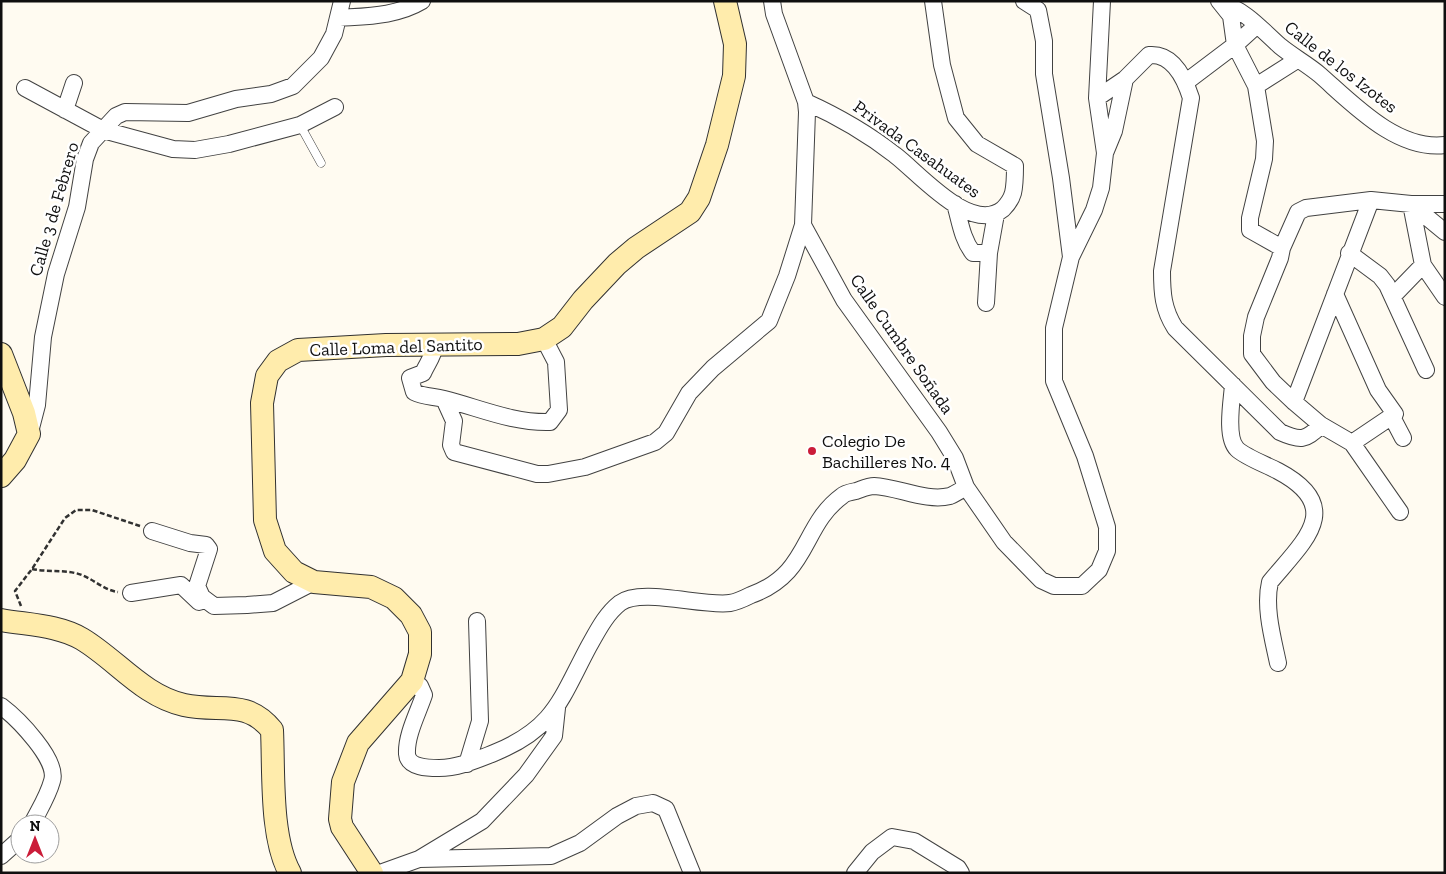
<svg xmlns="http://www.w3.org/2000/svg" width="1446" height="874" font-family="'Zilla Slab',serif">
<rect width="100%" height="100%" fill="#fffbf1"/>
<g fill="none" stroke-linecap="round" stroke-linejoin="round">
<defs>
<path id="lane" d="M300,125l21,38"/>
<path id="street" d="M1024,1l14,9 6,31v33l17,104 10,79
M1102,1l-5,97 8,55
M1219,1l12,15 4,29 21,41 9,55 -1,18 -14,59v12l32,18
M1222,3c24,8 39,26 58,43 12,10 27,18 40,29 33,29 77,76 125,70
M340,18c28,-2 57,-2 82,-17
M1186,82l49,-37 22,-20
M1256,86l41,-26
M25,88l78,42 70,19 22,1 34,-6 71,-19 35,-18
M1097,98l28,-19 24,-24c24,-2 36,24 42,43l-29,173c0,22 1,38 13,57l105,104c20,9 26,9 41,-7
M806,102c31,14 61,31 89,53 24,18 76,80 108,54 5,-5 8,-9 10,-16 2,-8 2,-18 2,-27l-38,-22 -21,-26 -14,-53 -9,-64
M65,110l9,-27
M955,204c5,17 7,35 18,49h16
M1411,204l12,61 22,32
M1411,204l34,28
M803,225l41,75 95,132 16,26 11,29 38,55 37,38 13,6h28l17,-16 8,-19v-24l-22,-71 -31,-75v-53l17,-71 23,-47 7,-22 4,-35 9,-22 11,-52
M1349,253l31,23 7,9 39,85
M1335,294l43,96 17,24 -43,29
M1393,296l30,-31
M986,303l3,-50 7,-39
M435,345c-1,10 -8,19 -12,28l-13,5 4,14c10,5 19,4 30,7 36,9 68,24 106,23l9,-12 -3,-48 -12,-23
M1233,385c-1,15 -8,52 4,64 8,8 30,16 41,22 68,36 26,70 -8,111 -6,25 3,57 8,81
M444,399l10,22 -3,24 3,7 83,22h11l37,-7 70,-25 11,-9 23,-40 24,-25 56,-47 18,-45 16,-51 4,-113 -1,-10 -32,-88 -2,-13
M1294,402l77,-202
M1392,417l11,21
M30,432l7,-27 6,-68 13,-63 21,-67 8,-48 6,-16 25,-27 9,-4 63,1 48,-14 35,-5 22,-8 28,-28 13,-24 8,-33
M1400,512l-48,-69 -31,-18 -27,-23 -21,-20 -21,-28v-18l4,-19 24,-59 2,-10 16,-36 8,-4 65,-8 40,4h34
M152,531l38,12 16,2 3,4 -12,37 5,11 12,9 33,-1 26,-2 41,-21
M131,593l50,-8 18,17 1,-2
M412,681l8,5 4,9c-6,18 -18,40 -17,59 1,14 22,14 32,14 19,0 37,-8 55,-15 61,-25 66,-53 95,-107 9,-16 17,-32 31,-43 21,-16 83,4 110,0 7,-1 15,-5 21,-8 59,-21 50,-69 91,-99 3,-3 9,-4 14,-5 6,-2 12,-5 18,-5 24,1 52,16 76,10 5,-2 11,-6 16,-9
M1,706c16,12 58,54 51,75 -4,15 -13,29 -20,43
M467,764l13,-43 -3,-100
M1,856l19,-17
M419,859l63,-38 44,-46 28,-39 3,-28
M380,873l39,-14 132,-3 29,-13 37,-27 19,-10 17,-3 13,6 26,64
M855,873l17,-21 20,-15 22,4 44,27 3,5"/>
<path id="secondary" d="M1,354l23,59 5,21 -14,26 -14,16
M1,620c28,5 57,5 81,19 35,21 61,57 102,66 35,8 62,-7 88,25 2,42 -2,107 18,143
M372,873l-30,-46 -2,-8 3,-37 15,-39 54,-62 8,-27v-22l-9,-17 -17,-17 -23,-11 -57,-5 -20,-10 -19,-21 -10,-31 -3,-117 5,-27 11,-15 20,-11 88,-5 132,-1 26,-5 18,-12 21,-27 34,-36 19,-16 54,-36 9,-14 18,-53 17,-69 1,-32 -10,-43"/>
</defs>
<use href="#lane" stroke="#424242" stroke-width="9"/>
<use href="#street" stroke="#424242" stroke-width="18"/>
<use href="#secondary" stroke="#313131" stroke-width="24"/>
<path stroke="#313131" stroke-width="2.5" stroke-dasharray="5 2.5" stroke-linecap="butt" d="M32,569c14,3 29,1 43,4 16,3 27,17 43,19
M21,606l-6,-15 17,-22 33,-51 11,-8h16l48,16"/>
<use href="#lane" stroke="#fff" stroke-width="8"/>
<use href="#street" stroke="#fff" stroke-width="16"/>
<use href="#secondary" stroke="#ffecac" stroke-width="22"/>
</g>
<circle fill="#cb1c39" stroke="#fff" stroke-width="2" cx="812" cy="451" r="5"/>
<g text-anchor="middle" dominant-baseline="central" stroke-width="5" stroke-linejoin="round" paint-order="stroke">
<g font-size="18" fill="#0f0f0f" stroke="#fff">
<text transform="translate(1341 67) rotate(38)">Calle de los Izotes</text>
<text transform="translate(917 149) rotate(36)">Privada Casahuates</text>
<text transform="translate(54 209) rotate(-74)">Calle 3 de Febrero</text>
<text transform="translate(902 344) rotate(55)">Calle Cumbre Soñada</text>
<text transform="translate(396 347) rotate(-2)">Calle Loma del Santito</text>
</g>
<g font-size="18" fill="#0f0f0f" stroke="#fff" text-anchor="start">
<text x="822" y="441">Colegio De<tspan x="822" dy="21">Bachilleres No. 4</tspan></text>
</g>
</g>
<rect width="1446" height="874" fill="none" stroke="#0f0f0f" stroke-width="5"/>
<g transform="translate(35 839)"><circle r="24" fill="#ffffff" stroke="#9f9f9f"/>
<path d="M0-4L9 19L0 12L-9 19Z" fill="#cb1c39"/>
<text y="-8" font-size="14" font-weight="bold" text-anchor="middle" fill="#0f0f0f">N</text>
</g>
</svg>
